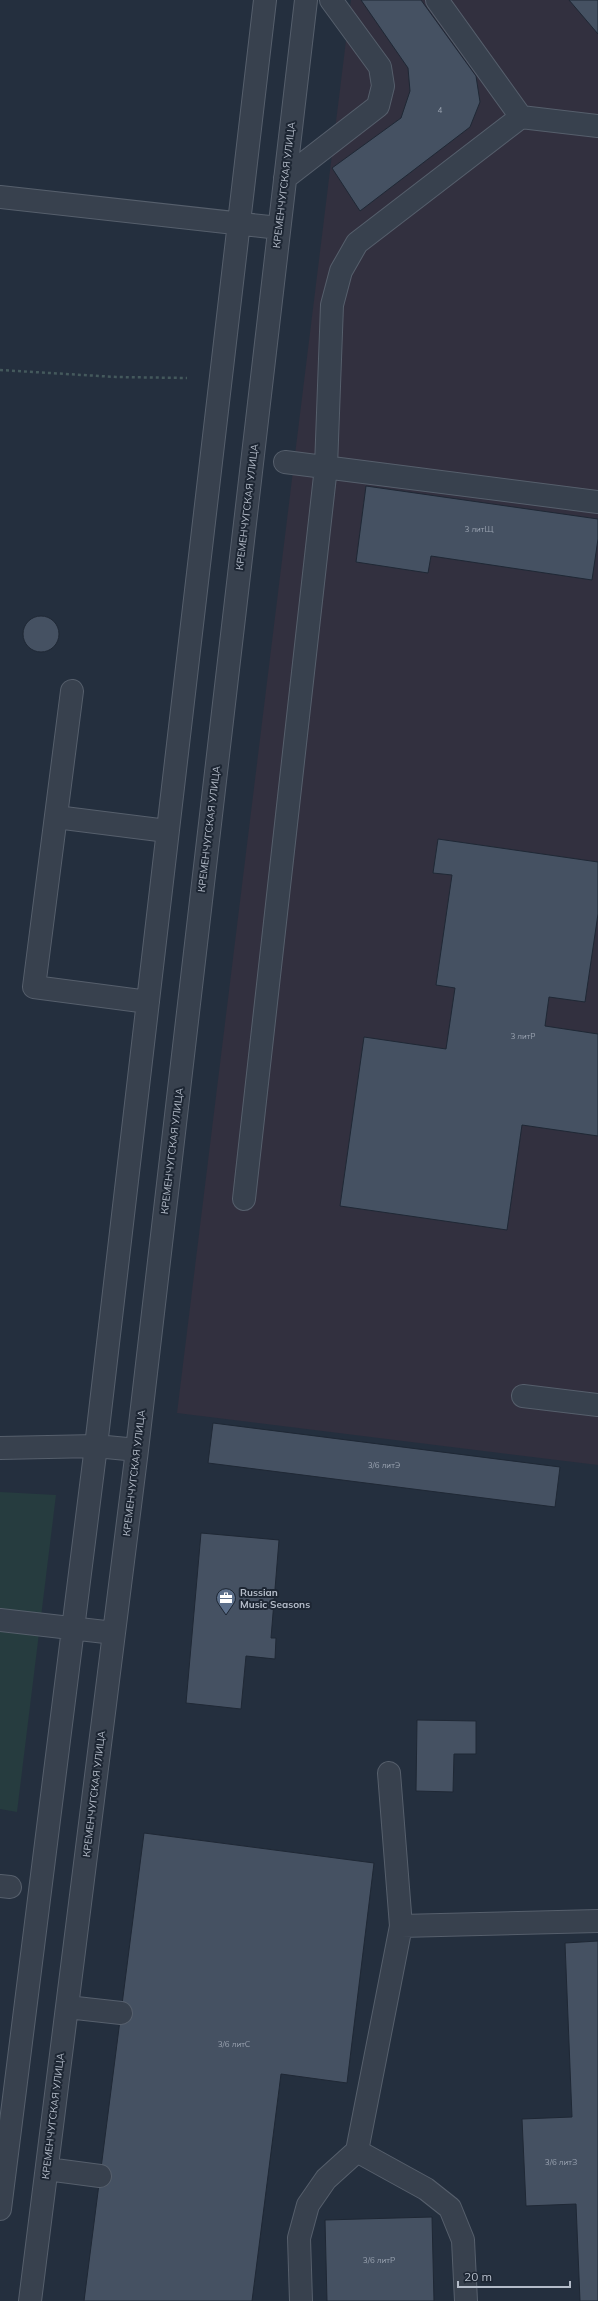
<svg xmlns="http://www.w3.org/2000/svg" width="598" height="2301" font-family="Mulish,sans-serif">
<rect width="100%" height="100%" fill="#242f3e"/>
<path fill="#32303f" d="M351,0h247v1465l-421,-52z"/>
<path fill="#263c3f" d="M0,1492l56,3 -39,317 -17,-3z"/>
<path fill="#455162" stroke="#1f2835" d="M361,0h60l55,76 4,26 -10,25 -110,84 -28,-43 69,-50 9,-27 -2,-23z
M569,0h29v34z
M366,486l232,33v20l-6,41 -161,-24 -3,17 -72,-11z
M23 634a18 18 0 1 1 36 0a18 18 0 1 1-36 0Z
M438,839l160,23v52l-13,88 -36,-5 -4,29 53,8v102l-76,-11 -15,105 -167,-24 24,-169 82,12 9,-61 -19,-3 16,-110 -19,-2z
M213,1423l347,44 -5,40 -347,-44z
M201,1533l78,7 -8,98h5l-1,21 -29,-3 -5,53 -55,-6z
M417,1720l59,1v33h-22l-1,38 -37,-1z
M144,1833l230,30 -27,220 -66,-9 -29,227h-168z
M598,1941v360h-18l-4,-97 -50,2 -4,-87 50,-2 -7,-174z
M432,2217l2,84h-107l-2,-81z"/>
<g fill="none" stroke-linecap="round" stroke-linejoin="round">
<defs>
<path id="minor" d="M437,0l84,117
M285,178l93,-72 5,-20 -3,-19 -49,-67
M0,197l279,31
M285,462l313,40
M72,691l-38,296 114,15
M56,817l111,14
M244,1199l82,-732 6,-162 9,-34 16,-28 164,-126 77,9
M523,1396l75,9
M0,1448l96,-2 41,4
M0,1620l114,13
M0,1886l10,1
M401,1926l197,-5
M67,2007l54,6
M357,2151l69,38 24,19 13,32 3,61
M47,2169l53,7
M0,2209l96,-763 169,-1446
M30,2301l107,-851 169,-1450
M301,2301l-2,-63 9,-33 18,-26 31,-28 44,-225 -12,-153"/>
</defs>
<use href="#minor" stroke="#565f6c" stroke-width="24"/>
<path stroke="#44595c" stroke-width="2.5" stroke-dasharray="3 3" stroke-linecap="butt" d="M0,370l116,7 71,1"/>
<use href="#minor" stroke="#38414e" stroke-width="22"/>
</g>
<defs>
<symbol id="office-pin" viewBox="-11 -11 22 30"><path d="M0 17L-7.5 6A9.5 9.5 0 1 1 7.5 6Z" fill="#5c6f8a" stroke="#1d2633"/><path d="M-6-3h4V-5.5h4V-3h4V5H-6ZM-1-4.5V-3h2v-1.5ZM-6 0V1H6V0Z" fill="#fff"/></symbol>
</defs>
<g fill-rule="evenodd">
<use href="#office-pin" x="215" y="1587" width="22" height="30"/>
</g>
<g text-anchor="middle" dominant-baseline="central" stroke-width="4" stroke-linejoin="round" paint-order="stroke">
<g font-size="8" fill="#98a1af">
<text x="440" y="110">4</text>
<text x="479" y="529">3 литЩ</text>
<text x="523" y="1036">3 литР</text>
<text x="384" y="1465">3/6 литЭ</text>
<text x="234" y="2044">3/6 литС</text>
<text x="561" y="2162">3/6 литЗ</text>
<text x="379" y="2260">3/6 литР</text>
</g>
<g font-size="10" fill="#b4bcc9" stroke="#1d2633">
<text transform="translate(284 185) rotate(-83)">КРЕМЕНЧУГСКАЯ УЛИЦА</text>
<text transform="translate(247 507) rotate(-83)">КРЕМЕНЧУГСКАЯ УЛИЦА</text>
<text transform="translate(209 829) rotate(-83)">КРЕМЕНЧУГСКАЯ УЛИЦА</text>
<text transform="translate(172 1151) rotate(-83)">КРЕМЕНЧУГСКАЯ УЛИЦА</text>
<text transform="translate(134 1473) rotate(-83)">КРЕМЕНЧУГСКАЯ УЛИЦА</text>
<text transform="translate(94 1794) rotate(-83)">КРЕМЕНЧУГСКАЯ УЛИЦА</text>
<text transform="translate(53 2116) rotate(-83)">КРЕМЕНЧУГСКАЯ УЛИЦА</text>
</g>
<g font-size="10" font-weight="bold" fill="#b4bcc9" stroke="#1d2633" text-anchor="start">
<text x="240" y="1592">Russian<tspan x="240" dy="12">Music Seasons</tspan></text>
</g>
</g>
<path d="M458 2281v6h112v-6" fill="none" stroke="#b4bcc9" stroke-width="2"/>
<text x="464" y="2281" font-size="12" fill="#b4bcc9" stroke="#1d2633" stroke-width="3" paint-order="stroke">20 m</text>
</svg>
